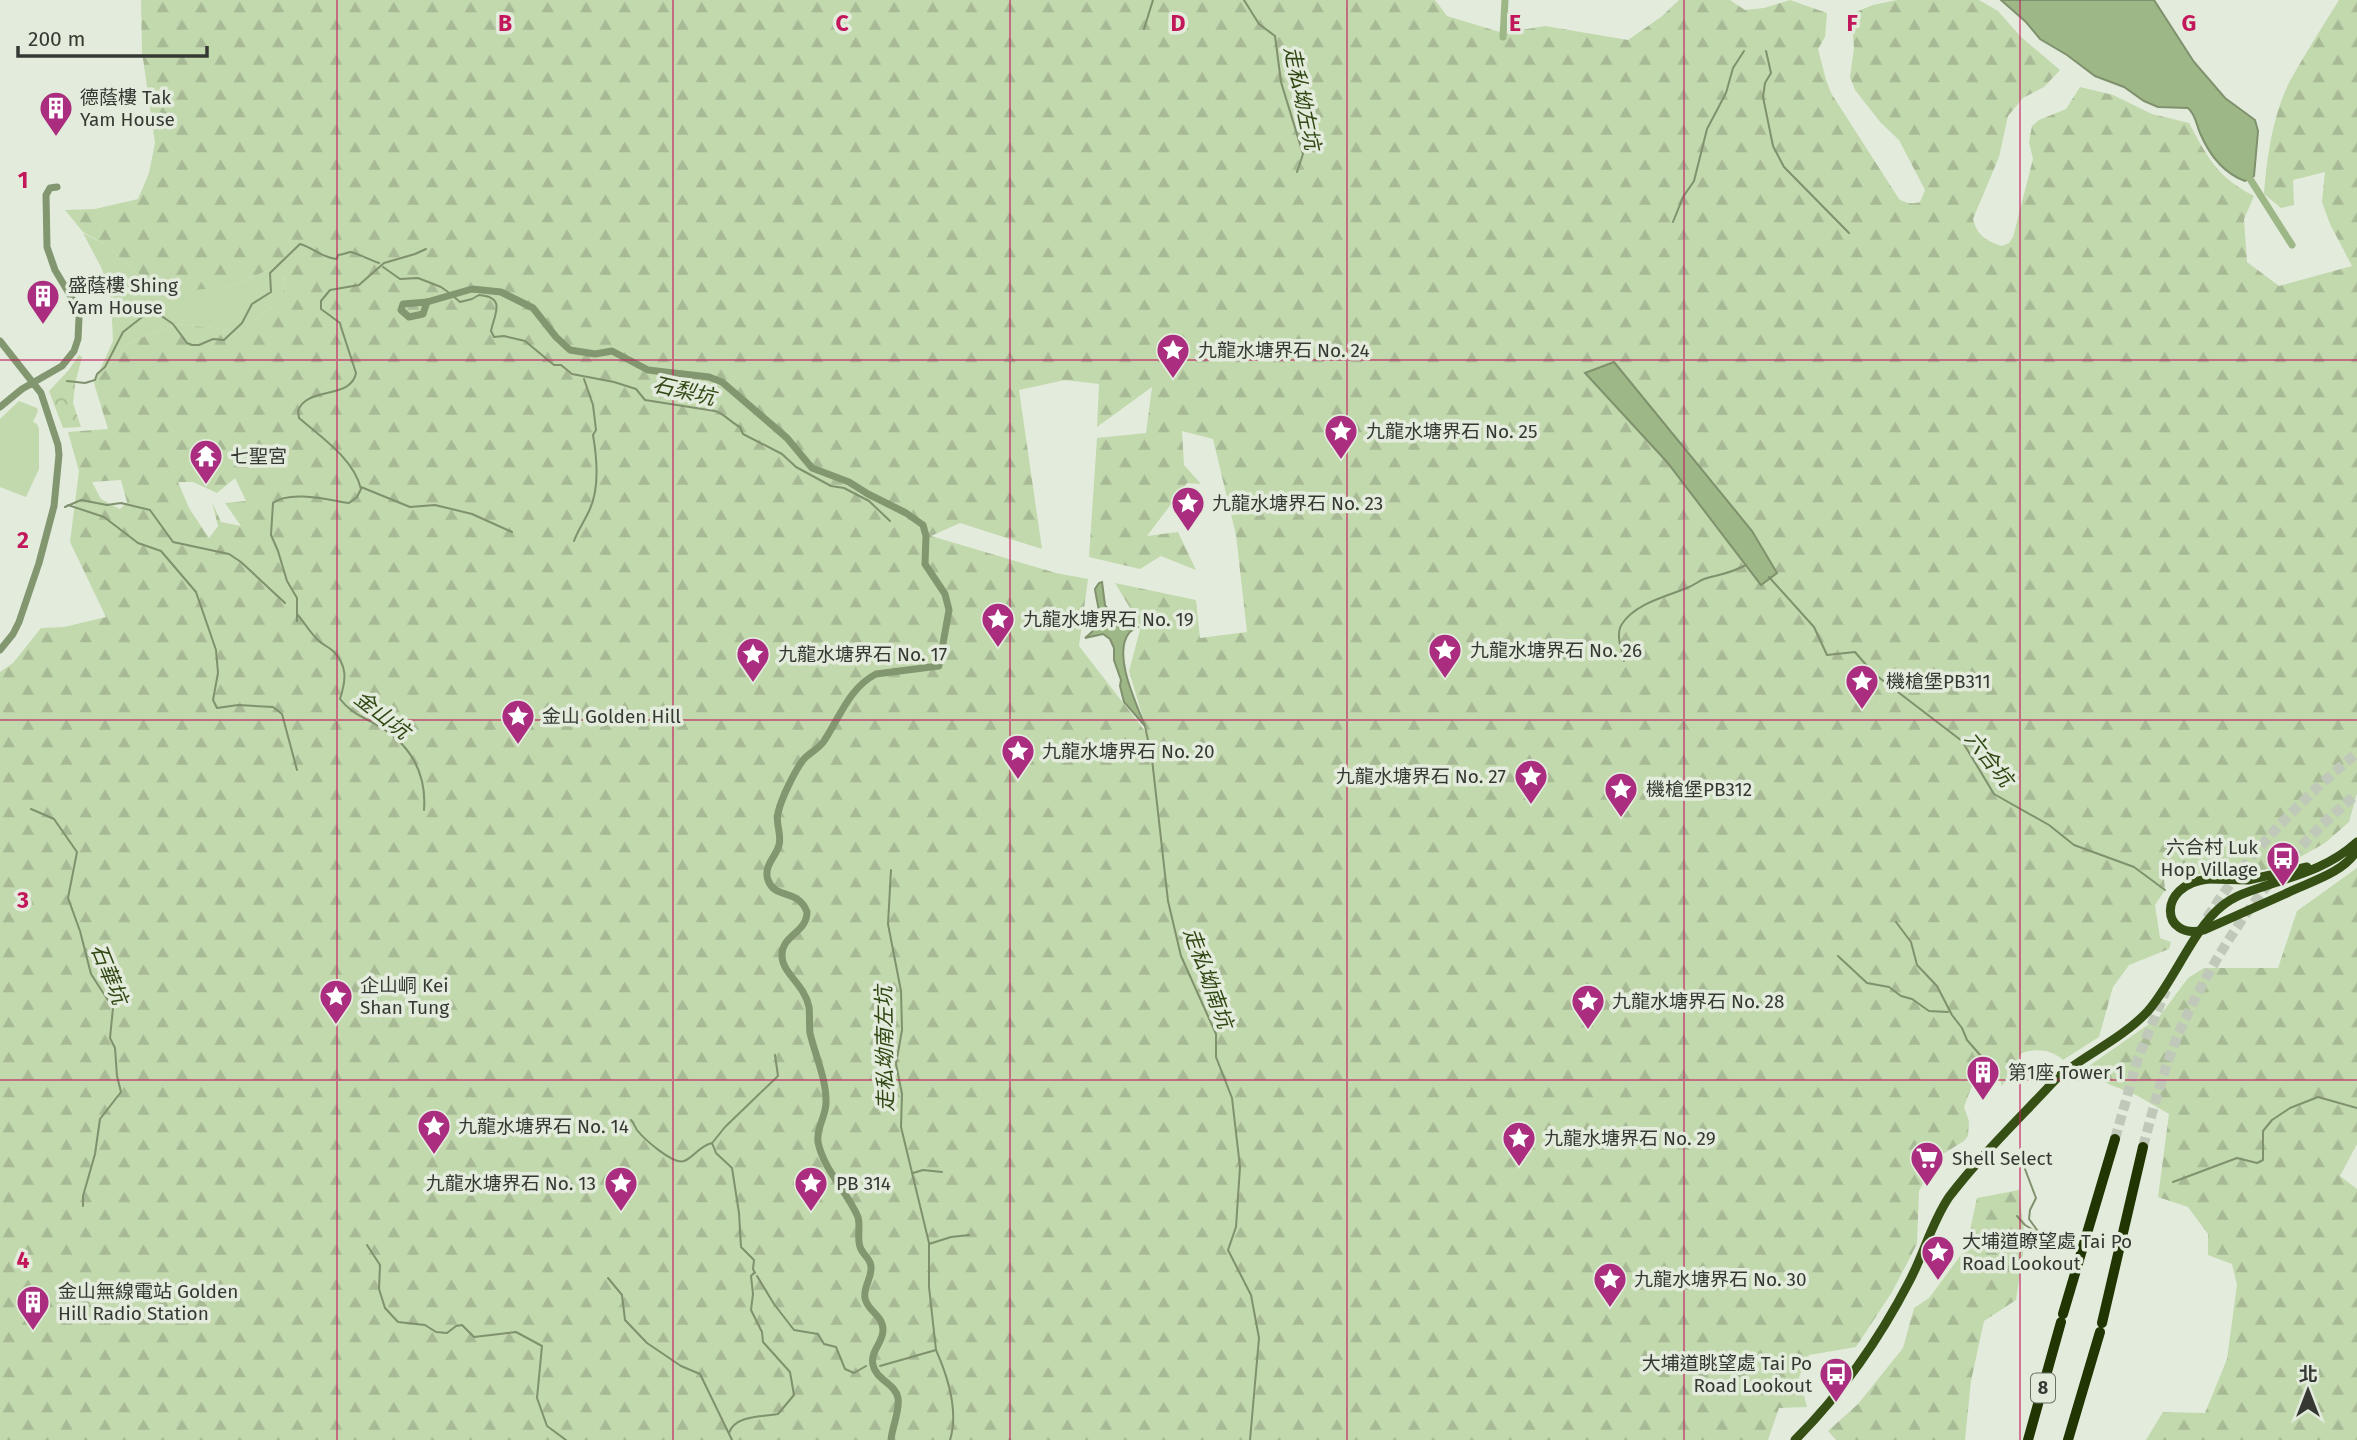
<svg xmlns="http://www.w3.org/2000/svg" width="2357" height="1440" font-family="'Fira Sans','Noto Sans TC',sans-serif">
<defs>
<pattern id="forest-firs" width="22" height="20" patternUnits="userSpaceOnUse" patternTransform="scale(1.75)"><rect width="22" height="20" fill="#c2d8ad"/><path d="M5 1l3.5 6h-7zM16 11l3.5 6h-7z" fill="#a7ba95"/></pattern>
<pattern id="park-crowns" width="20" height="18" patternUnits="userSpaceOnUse" patternTransform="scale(1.75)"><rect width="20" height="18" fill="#c2d8ad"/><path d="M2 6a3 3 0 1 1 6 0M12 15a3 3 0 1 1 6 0" fill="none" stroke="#a7ba95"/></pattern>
</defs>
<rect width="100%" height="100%" fill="#e3ecdc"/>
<path fill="#c2d8ad" d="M83,233l23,12 31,28 90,15 39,-17 19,3 -3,26 -43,31 -62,-7 -47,18 -36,41 19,-42 -2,-41 -9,-31z
M19,401l18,7 1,3 -5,11 4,2 2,5v40l-13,28 -26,-10v-68z"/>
<path fill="url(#forest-firs)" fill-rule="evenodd" d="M141,0h1294l12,16 56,17 42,-7 83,14 33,-23 18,-17h51l15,10 19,-2 26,-8 37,13 -2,24 -7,12 8,31 5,13 68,106c8,5 13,5 21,3l5,-12 -26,-50 -18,-17 -26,-33 -5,-13 4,-29 -3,-34 22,-9 24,-5h82l19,11 23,26 39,33 -16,17 -21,11 -15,18 -9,41 -26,62c4,16 13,22 29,27l7,-3 4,-6 20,-78 -4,-17 3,-16 7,-6 27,-11 14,-22 33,8 39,19 37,9c19,35 28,54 65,73l-10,23 3,43 32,24 73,-20 -22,-42 -8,-22 3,-30 -32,8 1,25 -13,3 -17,-14c3,-38 9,-81 27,-115 15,-27 32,-53 48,-79h18v793l-8,29 -24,21 -23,13 -34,13 -22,4 -14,1 -15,-2 -53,6 1,12 -10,15 5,33 11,4 -2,7 -40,16 -16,22 -14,50 -36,23c-11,-10 -26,-12 -41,-7l-20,33 -4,-13 -10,-17 -8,1 -5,7 -1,16 -10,27 5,14 -1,15 -4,5 -26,16 -19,34 -2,53 -25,48 -36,55 -47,8 -10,22 8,30 -28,1 -11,32h-1768v-768l13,-9 28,-35 23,-1 42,-10 -36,-75 9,-71 -11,-39 40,-3 -14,-46 36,-41 47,-18 62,7 43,-31 3,-25 -19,-4 -39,17 -39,2 -51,-17 -31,-28 -23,-13 -18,-22 30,-1 43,-10 11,-26 6,-30 -13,-91zM1065,380l34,4 -2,43 55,-40 -6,46 -49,5 -8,119 51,12 21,-13 35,14 -18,-38 -31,4 40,-53 14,1 -17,-19 -2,-34 31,8 23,96 11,97 -47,6 -4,-38 -81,-17 26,43 -12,45 19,64 -69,-89 9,-67 -32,-6 -125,-37 29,-13 82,26 -23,-159zM235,478l11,23 -21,2 16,23 -20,-4 -9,-20 6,24 -9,12 -20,-30 -11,-26h15l24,11zM121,480l6,22 -7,7 -19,-10 -9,-17z
M2357,868v276l-17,32 17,13v251h-211l17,-28 42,1 22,-54 10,-74 -5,-21 -24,-9v-21l-20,-27 -30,-10 11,-83 -33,-19 -40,-16 -10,-11 73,-51 29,-39 16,-10h74l19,-57z
M2019,1190l6,51 -9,59 -32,21 -13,60 -6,59h-129l-8,-9 30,-27 45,-56 11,-40 15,-10 37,-50 11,-50z"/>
<path fill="url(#park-crowns)" d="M79,355l3,2 -7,27 -2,19 8,24 -18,1 -14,-37 19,-20z"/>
<path fill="#9eb786" stroke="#7f916d" stroke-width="2" d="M2001,0h153l40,62 31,36 30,22 3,11 -4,45 -9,5c-22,-8 -36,-27 -45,-48 -4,-9 -4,-18 -12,-25l-30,-1 -14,-6 -20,-14 -29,-11 -28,-21 -27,-16 -14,-17z
M1614,362l138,169 25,42 -16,12 -94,-123 -82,-89z
M1102,582l3,23 7,10 12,3 14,9c-3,2 -7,3 -9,6 -17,22 8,72 16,93l-21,-24 -4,-16 1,-6 -7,-20v-12l-4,-9 -7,-5 -18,4c22,-17 13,-25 10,-49l4,-6z"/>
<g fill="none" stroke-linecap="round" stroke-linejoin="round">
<path stroke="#7f916d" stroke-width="2" d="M1244,0l15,24 16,12 6,46 22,72 -6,18
M1144,29l9,-29
M1766,51l5,22 -6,10 -2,14 10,49 11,21 65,66
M1673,222l10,-25 11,-16 13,-52 19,-36 7,-25 11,-17
M383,267l17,12 18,-1 23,9 7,5
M453,296l7,6 12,-3 7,-4c28,2 15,20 12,36l3,6 10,-1 21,5 29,24h7l11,9 42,8 22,7 9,11 70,11c10,3 15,11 25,16l3,7 39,20 14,13 35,19 13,2 25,13 21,20
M67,381l18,2 10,-3 2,-6 8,-7 18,-35 23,-18 14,1 13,9 14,19 5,2h7l14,-6 11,1 18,-17 10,-19 19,-12 -1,-19 30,-29c14,4 22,14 37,15l1,-4c4,0 8,-2 12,-3 5,0 22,9 29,11
M361,487l49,20 25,-2 37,9 40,18
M68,505l36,12 34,26 23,8 35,41 20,58 2,23 -5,27 4,8 21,-3 35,2 9,7 15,56
M65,507l16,-7 26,5 14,-2 29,7 23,32 56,12 12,8 44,41
M574,541c4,-11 10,-19 15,-30 11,-22 8,-53 4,-76l3,-5 -3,-25 -9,-26
M1769,577l45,50 13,28 28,-3 18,21 89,68 32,53 55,31 25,20 60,22 31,23
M297,614c8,9 13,19 22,27 4,4 10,6 14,10 15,15 13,29 7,48 10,13 21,17 35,25 34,18 52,48 49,86
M297,621v-23l-10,-17 -9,-30 -7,-16 2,-32c17,-13 56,-3 76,0l8,-6 4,-8c-7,-30 -40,-52 -62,-71l-1,-7c8,-25 53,-11 58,-38l-15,-46 -1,-4 -19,-14v-8l9,-11 29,-5 25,-22 31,-9 11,-5
M1624,661c-2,-11 -9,-27 -2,-37 13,-21 47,-28 67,-37 5,-2 10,-6 15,-8 17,-5 25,-5 42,-14
M1145,726l7,33 16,142 13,55 35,78v23l16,41 8,69 -4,60 -8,23 23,45 8,43 -9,102
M31,809l23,10 23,33 -9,46 12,33 11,43 22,34 -3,30 5,10 2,28 4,16 -21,27 -5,35 -12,42v10
M891,870l-3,54 13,67 1,39 -6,34 6,30 -1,33 28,116v44l7,63
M1896,922l15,20 6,23 20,21 15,29 10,13 5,12 14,16
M1838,956l29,27 22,4 12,9 11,3 17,12 19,1
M631,1120c3,3 4,7 6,10 7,9 36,35 47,31 10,-4 15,-15 28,-18l4,10 16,15 7,45 2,34 13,13 -1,9 2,4
M713,1142l12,-15 53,-51 -3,-21
M2025,1169l11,29 -6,12 -1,9 14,19 5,1
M913,1173l10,-3 19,2
M2173,1182l64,-24 20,5 6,-3v-29l9,-11 18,-12 28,-11 39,11
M2017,1216l8,9 15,9
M929,1244l22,-7 18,-2
M367,1245l13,20 -1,24 6,19 13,14 27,3 11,7 11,1 9,-7 6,-1 12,12 42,-5 26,14 -5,52 10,28 19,14
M757,1276l17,28 20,26 24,4 6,10 12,3 9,22 9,4 12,-7
M608,1278l14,17 3,25 22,23 34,23 19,8 32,66
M880,1366l56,-16c12,27 23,61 14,90
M729,1433c6,-18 33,-16 49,-19l16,-19 -4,-23 -27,-30 -1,-10 -11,-22 2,-16 -2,-18 3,-3"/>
<path stroke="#9eb786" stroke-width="7" d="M1503,37l2,-37
M2245,171l47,74"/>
<path stroke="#c0c8ba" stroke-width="10" stroke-dasharray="10 5" stroke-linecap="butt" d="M2207,918c40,-63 92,-117 150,-165
M2115,1139l23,-81 28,-68
M2143,1147c10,-38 20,-76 35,-112 40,-92 101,-177 179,-241"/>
<path stroke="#829670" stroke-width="7" d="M427,302l-4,12 -14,3 -8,-7 2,-6 24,-2 45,-13 29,3 32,16 23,29 14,13 25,4 17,-3 36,19 61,7 13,5 65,56 25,30 37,14 19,12 38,19 17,12 3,11 -1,28 20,30 4,16 -10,56 -63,8c-27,14 -36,43 -52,67 -5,8 -14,11 -20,18 -9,11 -23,40 -26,54 -3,10 4,21 1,32 -3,12 -16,21 -11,35 7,20 30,8 39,32 0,21 -26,23 -25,44 0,17 23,29 27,51 1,8 0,17 1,26 5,22 16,45 16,68 1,14 -10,26 -8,41 6,29 29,49 40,75 3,11 -2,23 3,32 3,7 10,10 10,18 1,11 -8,20 -6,31 2,13 18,17 18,32 0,13 -13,21 -10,35 3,15 22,18 25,33 2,13 -6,29 -7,42
M0,341l41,52 17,52 1,10 -5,51 -15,57 -20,59 -6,12 -13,16
M0,407l22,-18 40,-23 12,-15 4,-12 1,-21 -3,-13 -21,-35 -8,-23 -1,-52 4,-7 7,-1"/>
<path stroke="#364f14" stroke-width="9" d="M2208,879l40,1 59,-13
M2287,893c22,-11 57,-20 70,-43
M1795,1440c47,-47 85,-102 115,-160 14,-27 22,-58 39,-83 32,-42 72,-80 108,-119 29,-24 65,-39 91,-67 26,-30 46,-83 74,-105 14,-12 32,-16 49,-22 31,-10 61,-19 86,-42"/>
<path stroke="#203501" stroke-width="10" d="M2063,1314l52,-175
M2102,1323l41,-176
M2028,1440l33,-118
M2068,1440l32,-108"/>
<path stroke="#364f14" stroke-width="9" d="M2208,879c-52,6 -47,62 -4,51l83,-37"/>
</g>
<path fill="none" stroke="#c2185b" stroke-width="2" stroke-opacity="0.55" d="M337,0v1440M673,0v1440M1010,0v1440M1347,0v1440M1684,0v1440M2020,0v1440M0,360h2357M0,720h2357M0,1080h2357"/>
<defs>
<symbol id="building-pin" viewBox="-11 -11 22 30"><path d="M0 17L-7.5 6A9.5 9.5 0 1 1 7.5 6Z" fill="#aa2d7f" stroke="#e3ecdc"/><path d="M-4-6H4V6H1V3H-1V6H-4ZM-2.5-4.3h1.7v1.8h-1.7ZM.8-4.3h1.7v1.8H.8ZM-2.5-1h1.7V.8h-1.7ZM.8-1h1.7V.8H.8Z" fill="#fff"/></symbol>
<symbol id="sight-pin" viewBox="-11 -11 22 30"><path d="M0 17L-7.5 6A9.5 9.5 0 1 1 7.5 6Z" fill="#aa2d7f" stroke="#e3ecdc"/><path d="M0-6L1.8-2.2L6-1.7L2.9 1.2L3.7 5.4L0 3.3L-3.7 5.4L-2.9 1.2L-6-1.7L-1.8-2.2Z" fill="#fff"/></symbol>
<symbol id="temple-pin" viewBox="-11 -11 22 30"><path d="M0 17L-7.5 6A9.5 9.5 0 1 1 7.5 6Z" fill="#aa2d7f" stroke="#e3ecdc"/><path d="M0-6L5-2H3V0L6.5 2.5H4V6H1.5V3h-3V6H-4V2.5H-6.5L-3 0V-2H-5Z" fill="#fff"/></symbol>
<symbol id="bus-pin" viewBox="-11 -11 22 30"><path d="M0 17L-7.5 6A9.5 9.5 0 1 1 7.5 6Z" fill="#aa2d7f" stroke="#e3ecdc"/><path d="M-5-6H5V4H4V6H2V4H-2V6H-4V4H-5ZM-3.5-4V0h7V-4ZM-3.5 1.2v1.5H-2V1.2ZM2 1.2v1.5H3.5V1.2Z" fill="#fff"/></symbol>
<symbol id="supermarket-pin" viewBox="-11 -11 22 30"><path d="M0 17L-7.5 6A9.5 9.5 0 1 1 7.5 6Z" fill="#aa2d7f" stroke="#e3ecdc"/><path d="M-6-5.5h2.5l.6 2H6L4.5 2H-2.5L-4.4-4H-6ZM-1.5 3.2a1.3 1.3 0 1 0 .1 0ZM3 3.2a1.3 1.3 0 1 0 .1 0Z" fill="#fff"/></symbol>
</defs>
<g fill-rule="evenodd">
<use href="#building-pin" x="37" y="89" width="38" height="52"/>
<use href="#building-pin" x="24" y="277" width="38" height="52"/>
<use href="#sight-pin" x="1154" y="331" width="38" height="52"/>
<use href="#sight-pin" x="1322" y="412" width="38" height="52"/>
<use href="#temple-pin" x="187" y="437" width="38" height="52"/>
<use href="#sight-pin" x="1169" y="484" width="38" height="52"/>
<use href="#sight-pin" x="979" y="600" width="38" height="52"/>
<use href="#sight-pin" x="1426" y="631" width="38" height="52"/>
<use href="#sight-pin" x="734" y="635" width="38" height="52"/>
<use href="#sight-pin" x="1843" y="662" width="38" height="52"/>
<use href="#sight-pin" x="499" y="697" width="38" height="52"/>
<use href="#sight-pin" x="999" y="732" width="38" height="52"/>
<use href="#sight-pin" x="1512" y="757" width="38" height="52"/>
<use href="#sight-pin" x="1602" y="770" width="38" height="52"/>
<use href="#bus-pin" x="2264" y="839" width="38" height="52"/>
<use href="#sight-pin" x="317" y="977" width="38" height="52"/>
<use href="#sight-pin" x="1569" y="982" width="38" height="52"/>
<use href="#building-pin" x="1964" y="1053" width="38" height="52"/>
<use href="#sight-pin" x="415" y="1107" width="38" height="52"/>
<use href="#sight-pin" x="1500" y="1119" width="38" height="52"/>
<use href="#supermarket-pin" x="1908" y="1139" width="38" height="52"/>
<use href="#sight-pin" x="602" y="1164" width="38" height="52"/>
<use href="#sight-pin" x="792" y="1164" width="38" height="52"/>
<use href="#sight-pin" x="1919" y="1233" width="38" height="52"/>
<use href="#sight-pin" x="1591" y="1260" width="38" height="52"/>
<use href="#building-pin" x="14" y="1283" width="38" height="52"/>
<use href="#bus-pin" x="1817" y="1355" width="38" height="52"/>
</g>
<g text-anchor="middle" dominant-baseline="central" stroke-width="7" stroke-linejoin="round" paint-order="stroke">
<rect fill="#e3ecdc" stroke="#6a6f66" stroke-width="2" x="2031" y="1373.5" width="24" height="29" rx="5"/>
<g font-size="18" font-weight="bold" fill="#363933">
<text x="2043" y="1388">8</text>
</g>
<g font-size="19" fill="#363933" stroke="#e3ecdc" text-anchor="start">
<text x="80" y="97">德蔭樓 Tak<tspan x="80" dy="22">Yam House</tspan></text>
<text x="68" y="285">盛蔭樓 Shing<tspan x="68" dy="22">Yam House</tspan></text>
<text x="1198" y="350">九龍水塘界石 No. 24</text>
<text x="1366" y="431">九龍水塘界石 No. 25</text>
<text x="230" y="456">七聖宮</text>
<text x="1212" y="503">九龍水塘界石 No. 23</text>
<text x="1023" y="619">九龍水塘界石 No. 19</text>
<text x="1470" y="650">九龍水塘界石 No. 26</text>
<text x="778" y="654">九龍水塘界石 No. 17</text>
<text x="1886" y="681">機槍堡PB311</text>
<text x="542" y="716">金山 Golden Hill</text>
<text x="1042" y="751">九龍水塘界石 No. 20</text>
<text x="1506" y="776" text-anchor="end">九龍水塘界石 No. 27</text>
<text x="1646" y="789">機槍堡PB312</text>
<text x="2258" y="847" text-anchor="end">六合村 Luk<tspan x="2258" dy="22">Hop Village</tspan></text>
<text x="360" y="985">企山峒 Kei<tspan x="360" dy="22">Shan Tung</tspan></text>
<text x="1612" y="1001">九龍水塘界石 No. 28</text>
<text x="2008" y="1072">第1座 Tower 1</text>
<text x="458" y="1126">九龍水塘界石 No. 14</text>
<text x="1544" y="1138">九龍水塘界石 No. 29</text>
<text x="1952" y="1158">Shell Select</text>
<text x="596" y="1183" text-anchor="end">九龍水塘界石 No. 13</text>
<text x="836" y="1183">PB 314</text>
<text x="1962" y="1241">大埔道瞭望處 Tai Po<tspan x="1962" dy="22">Road Lookout</tspan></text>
<text x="1634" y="1279">九龍水塘界石 No. 30</text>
<text x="58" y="1291">金山無線電站 Golden<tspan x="58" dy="22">Hill Radio Station</tspan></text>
<text x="1812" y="1363" text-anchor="end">大埔道眺望處 Tai Po<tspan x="1812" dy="22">Road Lookout</tspan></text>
</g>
<g font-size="21" font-style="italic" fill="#314814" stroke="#e3ecdc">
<text transform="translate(1302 98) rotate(78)">走私坳左坑</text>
<text transform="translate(684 391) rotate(13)">石梨坑</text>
<text transform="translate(382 715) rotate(38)">金山坑</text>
<text transform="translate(1989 759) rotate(52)">六合坑</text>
<text transform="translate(109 974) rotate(68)">石華坑</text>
<text transform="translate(1208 978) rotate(70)">走私坳南坑</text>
<text transform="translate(885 1049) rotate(-91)">走私坳南左坑</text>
</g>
</g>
<g font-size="23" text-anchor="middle" font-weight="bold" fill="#c2185b" stroke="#e3ecdc" stroke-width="7" stroke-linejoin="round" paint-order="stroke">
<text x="505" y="31">B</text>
<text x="842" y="31">C</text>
<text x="1178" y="31">D</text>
<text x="1515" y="31">E</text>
<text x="1852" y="31">F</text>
<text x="2189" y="31">G</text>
<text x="23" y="188">1</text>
<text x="23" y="548">2</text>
<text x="23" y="908">3</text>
<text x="23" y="1268">4</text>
</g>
<g transform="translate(2308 1391)" stroke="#e3ecdc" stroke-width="5" paint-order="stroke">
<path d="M0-5L12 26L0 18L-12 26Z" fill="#363933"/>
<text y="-10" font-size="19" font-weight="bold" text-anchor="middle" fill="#363933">北</text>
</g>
<path d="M18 46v10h189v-10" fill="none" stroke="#363933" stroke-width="3.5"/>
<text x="28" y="46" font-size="21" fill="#363933" stroke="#e3ecdc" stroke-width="5" paint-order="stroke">200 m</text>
</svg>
